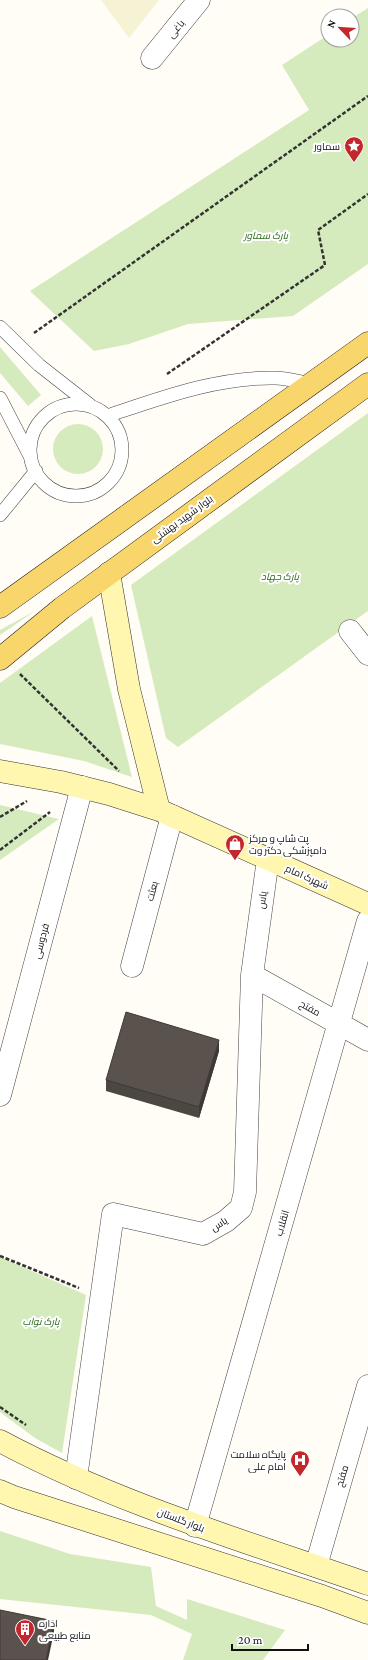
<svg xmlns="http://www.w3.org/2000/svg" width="368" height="1660" font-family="'Crimson Pro',Cairo,serif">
<rect width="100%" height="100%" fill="#fffdf5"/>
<path fill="#f6f3d4" d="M101,0h58l-30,38z"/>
<path fill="#d5ebbd" d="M368,8v256l-75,52 -105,8 -59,20 -35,7 -64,-60 279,-181 -27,-45 46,-30v5h24v-22z
M0,347l41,48 -13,11 -28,-33z
M368,413v198l-190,136 -12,-9 -35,-153z
M53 449a25 25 0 1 1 50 0a25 25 0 1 1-50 0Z
M35,611l-35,24v-5z
M92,616l40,161 -48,-16 -84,-17v-61z
M0,805l59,14 -59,41z
M0,1257l86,38 -24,158 -27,-15 -35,-26z
M0,1531l70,23 81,13 5,39 31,14v-21l98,31 -22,30h-80l9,-26 -41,-19 -151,-16z"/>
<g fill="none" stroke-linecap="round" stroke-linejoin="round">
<defs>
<path id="lane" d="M0,327l39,38 51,40
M0,398l30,58
M30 450a46 46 0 1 1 92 0a46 46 0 1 1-92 0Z
M107,416c54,-18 110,-39 168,-38 12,0 25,4 36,6
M0,515l36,-44"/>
<path id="street" d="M152,58l47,-58
M350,631l18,23
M132,966l40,-150
M252,975l116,65
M0,1095l82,-308
M76,1478l37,-264 90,20 23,-13 15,-13 4,-16 7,-217 16,-116
M195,1526l173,-605
M316,1566l52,-180"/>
<path id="secondary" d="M109,573l20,116 30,121
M0,771l61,11 48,12 50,16 209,94
M0,1441c116,62 244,100 368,143
M0,1491l14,6 308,99 46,17"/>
<path id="primary" d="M0,607l368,-264
M0,659l62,-51 306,-224"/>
</defs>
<use href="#lane" stroke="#444" stroke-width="14"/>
<use href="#street" stroke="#444" stroke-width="23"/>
<use href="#secondary" stroke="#333" stroke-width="23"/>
<use href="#primary" stroke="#222" stroke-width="23"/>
<path stroke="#333" stroke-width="2.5" stroke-dasharray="4 2" stroke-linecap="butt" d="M34,333l334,-237
M167,374l158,-109 -7,-35 50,-36
M20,674l99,97
M0,817l27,-16
M0,850l50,-38
M0,1256l79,32
M0,1407l26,18"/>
<use href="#lane" stroke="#fff" stroke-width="13"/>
<use href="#street" stroke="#fff" stroke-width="22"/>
<use href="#secondary" stroke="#fff6b0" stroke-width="22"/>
<use href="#primary" stroke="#f9d66b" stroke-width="22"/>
</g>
<path fill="#4d4742" d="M219,1051l-20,67 -93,-27v-11z"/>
<path fill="#3f3936" d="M219,1040v11l-20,67v-11z
M54,1621v11l-6,28h-2z"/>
<path fill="#5a524d" stroke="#3f3936" d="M126,1012l93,28 -20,67 -93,-27z
M0,1610l54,11 -8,39h-46z"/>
<defs>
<symbol id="sight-pin" viewBox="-11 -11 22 30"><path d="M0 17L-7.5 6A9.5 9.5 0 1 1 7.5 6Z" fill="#c4262e" stroke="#fff"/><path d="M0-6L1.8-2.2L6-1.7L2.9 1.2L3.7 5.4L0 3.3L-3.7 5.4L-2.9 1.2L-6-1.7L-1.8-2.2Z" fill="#fff"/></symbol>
<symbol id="shop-pin" viewBox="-11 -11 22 30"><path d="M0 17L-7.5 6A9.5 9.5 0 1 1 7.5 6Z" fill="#c4262e" stroke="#fff"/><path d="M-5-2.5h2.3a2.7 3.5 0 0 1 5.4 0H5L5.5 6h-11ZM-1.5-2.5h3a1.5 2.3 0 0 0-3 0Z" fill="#fff"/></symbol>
<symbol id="hospital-pin" viewBox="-11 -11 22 30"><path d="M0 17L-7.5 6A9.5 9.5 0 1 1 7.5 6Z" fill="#c4262e" stroke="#fff"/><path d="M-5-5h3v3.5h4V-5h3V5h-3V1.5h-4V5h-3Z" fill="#fff"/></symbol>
<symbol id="building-pin" viewBox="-11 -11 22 30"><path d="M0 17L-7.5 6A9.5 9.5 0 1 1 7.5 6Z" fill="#c4262e" stroke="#fff"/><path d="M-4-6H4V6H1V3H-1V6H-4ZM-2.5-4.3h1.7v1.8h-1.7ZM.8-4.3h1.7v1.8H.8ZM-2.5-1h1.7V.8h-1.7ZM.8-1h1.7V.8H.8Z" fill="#fff"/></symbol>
</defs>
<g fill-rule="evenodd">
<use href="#sight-pin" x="343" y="135" width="22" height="30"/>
<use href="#shop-pin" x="224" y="833" width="22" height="30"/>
<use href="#hospital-pin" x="289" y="1449" width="22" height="30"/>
<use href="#building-pin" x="14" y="1618" width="22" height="30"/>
</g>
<g text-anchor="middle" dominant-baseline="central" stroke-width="4" stroke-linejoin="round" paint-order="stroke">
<g font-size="10" fill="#111" stroke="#fff">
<text transform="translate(176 29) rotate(-51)">باغی</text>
<text transform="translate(182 519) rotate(-36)">بلوار شهید بهشتی</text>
<text transform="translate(307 877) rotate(24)">شهرک امام</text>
<text transform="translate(152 891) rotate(-75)">بعثت</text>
<text transform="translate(262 900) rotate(-82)">یاس</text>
<text transform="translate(41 941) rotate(-75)">فردوسی</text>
<text transform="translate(310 1008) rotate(29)">مفتح</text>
<text transform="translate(282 1223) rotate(-74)">انقلاب</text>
<text transform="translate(219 1224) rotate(-33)">یاس</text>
<text transform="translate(342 1476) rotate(-74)">مفتح</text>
<text transform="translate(181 1520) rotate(21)">بلوار گلستان</text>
</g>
<g font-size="10" fill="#111" stroke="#fff" text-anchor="end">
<text x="340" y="146">سماور</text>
<text x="249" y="838" text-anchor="start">پت شاپ و مرکز<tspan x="249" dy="12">دامپزشکی دکتر وت</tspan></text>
<text x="286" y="1454">پایگاه سلامت<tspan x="286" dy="12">امام علی</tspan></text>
<text x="39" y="1623" text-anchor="start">اداره<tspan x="39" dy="12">منابع طبیعی</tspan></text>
</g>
<g font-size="10" font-style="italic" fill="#2f6b1f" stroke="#fff">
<text x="266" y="235">پارک سماور</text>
<text x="280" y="576">پارک جهاد</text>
<text x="41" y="1321">پارک نواب</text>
</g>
</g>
<g transform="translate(340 28) rotate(295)"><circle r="19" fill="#ffffff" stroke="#a0a0a0"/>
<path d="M0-3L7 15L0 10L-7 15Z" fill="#c4262e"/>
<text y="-6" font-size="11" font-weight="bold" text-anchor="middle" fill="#111111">N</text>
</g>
<path d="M232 1644v6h76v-6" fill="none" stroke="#111111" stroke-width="2"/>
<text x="238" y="1644" font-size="12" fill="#111111" stroke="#ffffff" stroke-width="3" paint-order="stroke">20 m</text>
</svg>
